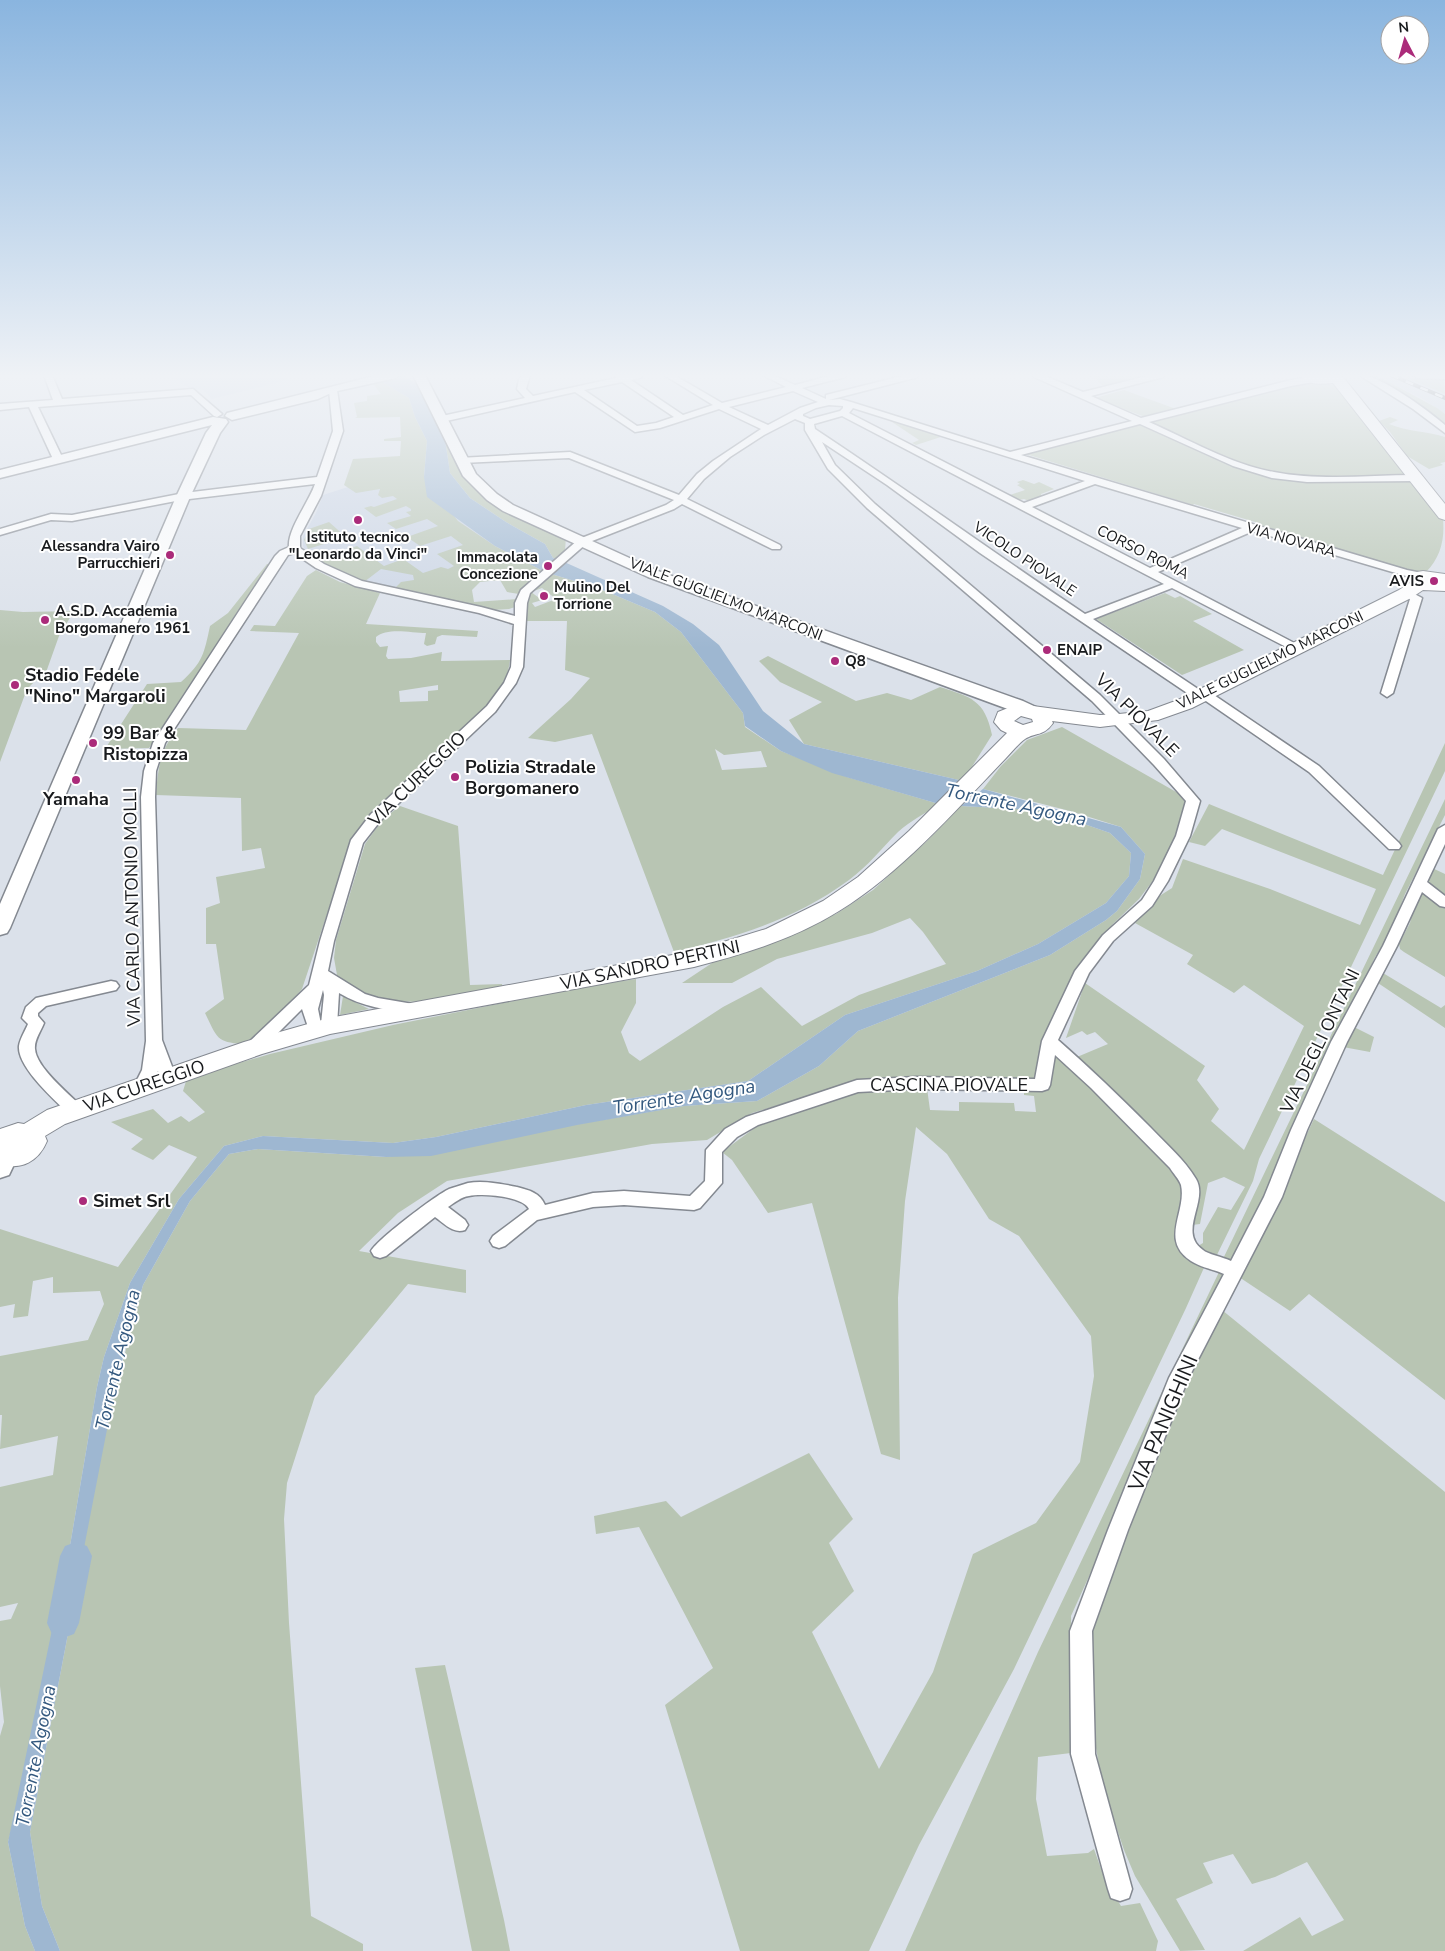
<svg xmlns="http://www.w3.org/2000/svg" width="1445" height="1951" font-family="'Nunito Sans',sans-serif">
<rect width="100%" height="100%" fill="#dbe1ea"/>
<path fill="#cbd5e5" d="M168,375h112l8,5 -76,19 -9,-9 -12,-1z
M1376,375h24l45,19v20l-22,-15z
M424,477l71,69 -44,55 -87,-19 -47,-22 -12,-10 -2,-4v-10l13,-23 7,-18 25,-8z"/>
<path fill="#b8c5b3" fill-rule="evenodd" d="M1087,375h73l-55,13 -9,-9z
M1368,375h8l61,33 8,6v13l-49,-36z
M1400,375l21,4h23l1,15z
M379,380l30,18 6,19 12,24 -3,36 34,44 37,25 48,25 -24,23 -12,-2 -7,-12 -20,2 -8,8 2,12 43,-3 -2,8 -6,2 -16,1 -99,-21 7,-7 13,-2 -1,-5 -32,-6 -17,13 -13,-4 -34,-18 40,-14 27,20 22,-8 2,2 -2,1 17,12 18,-6 7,2 6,-3 -17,-12 26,-9 -12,-9 -31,10 -13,-9 31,-11 -11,-7 -31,10 -9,-6 24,-7 -5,-4 5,-1v-2l-5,-3 -30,11 -12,-9 7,-2 3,1 23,-8 -4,-3 -11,2 -4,-3 2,-6 -24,4 -12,-8 9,-26 47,-3 1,-15h-17v-2l17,-2 -1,-20 -45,1 2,-1 -3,-14 13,-2v-5l14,-2 -9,-12z
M1308,381l26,4 109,134c2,21 -3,39 -17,53l-7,1 -159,-48 2,-1 -68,-20 -1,1 -174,-53z
M1124,390l52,19 -31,8 -50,-19z
M1390,417l8,3 -9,4c19,8 37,7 56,13v25l-5,1 3,2 -14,4 -22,-13 -17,-24 -11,-11z
M889,420l55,16 -28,9 -4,-2 7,-3z
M444,434l34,51 88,52 -1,14 -8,9 -4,-2 -8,-14 -39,-22 -36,-24 -20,-25z
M1023,480l11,4 5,-2 15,7 -13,5 1,3 -13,4 -5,-2 -5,1 -9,-5 15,-5 -8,-5 3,-1 -3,-2z
M329,522l17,15 -38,12 -4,-9 5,-11z
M267,564h5l-123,184 -44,1 42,-65 34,-2c22,-20 23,-28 29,-56l18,-13z
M316,570l24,12 40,11 -14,31 112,7 -1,6 -35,-2 -5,2 -2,7 -8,2 -3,-2 2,-11c-14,0 -39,-6 -50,4v5l4,5 8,-1 -2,10 2,3 23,-1 31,-6 -1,9 69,-1c-2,19 -12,33 -25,48l-115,108 -17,20 -51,153 -24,29 -30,26c-31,-1 -30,-4 -43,-31l19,-14 -8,-55h-10v-36l14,-5 -4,-26 49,-9 -4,-20 -19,3 -1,-53 -85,-3c2,-28 4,-45 22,-67l68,2 53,-97 -49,-2 4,-6 21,1 32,-50zM438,685v5l-10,1v10l-28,1 -1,-11z
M548,573l50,15 57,24 26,20 62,81 2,14 36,24 66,26 92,27c-13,9 -29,17 -41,28 -16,16 -30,34 -49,48 -53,39 -112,57 -175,72l-82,-218 -37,8 -27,-4 43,-39 19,-21 -25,-8 2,-49h-41v-27zM542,588l14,11 -21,8 -3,-4 10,-3 -11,-8zM715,749l9,6 37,-4 6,16 -45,3z
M1165,593l10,5 5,-2 32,18 -19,7 51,29 -62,25 -86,-56z
M0,610l23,2 51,-1 -15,25 -15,42 -10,4 -7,7 -27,73z
M768,656l88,45 31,-8 24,7 29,-13c31,10 45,13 52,48l-29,46 -159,-37 -15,-24 33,-18 -42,-20 -21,-21z
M1062,727l130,74 -25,56 -12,21 -16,21 -26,25 -38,53 -35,104 -162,-3 -23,4 -103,31 -45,27 -55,4 -205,37 -49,32 -39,38 107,19v23l-58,-9 -93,112 -28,87 -3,36 5,104 22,293 52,28v7h-303l-18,-45 -12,-74 46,-240 -68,250 17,84 10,25h-35v-215l4,-14 -4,-36v-65l11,-2 7,-16 -18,4v-120l53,-12 5,-39 -58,13 2,-34h-2v-59l88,-16 16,-36 -4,-13 -47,2v-16l-20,4 -5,35 -15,2 2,-14 -15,3v-78l118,38 79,-110 -28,-12 -16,15 -22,-11 12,-10 -32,-17 42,-13 15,14 13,-7 8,6 16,-10 -22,-21 4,-13 83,-24 123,-29 195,-39 48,-7v24l-15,29 8,21 11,8 83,-54 38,-20 41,39 57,-31 87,-31 -23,-32 -13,-14 -38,15 -95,26 -45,24h-50l36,-24 118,-45 37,-24 54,-49 34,-35 73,4 30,7 46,16 21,20 -2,23 -23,27 -68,41 -61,27 -132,44 -97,66 -162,24 -150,32 -43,6 -130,-7 -39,10 -45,53 -49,84 -26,74 -7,30 -34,200 80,-302 47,-84 39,-47 29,-5 128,8 298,-51 73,-5 62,-35 39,-35 192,-76 56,-35 11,-9 23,-32 5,-25 -24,-27 -51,-16 -87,-22 18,-23 26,-26z
M1445,743v28l-186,388 -6,22 -39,80 -16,-15 5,-3v-10l15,-26 13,3 14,-23 -21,-10 -16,6 -8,41 -8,1 -9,7 24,29 -21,47 -172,361 -95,176 -50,106h-129l-75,-246 48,-37 -74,-141 -43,7 -2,-18 72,-15 15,16 128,-64 44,66 -24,24 25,48 -42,41 67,137 54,-97 40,-118 63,-31 44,-61 14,-86 -3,-40 -72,-100 -30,-17 -42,-65 -31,-27 -11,74 -7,97 2,162 -19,-6 -69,-251 -44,10 -36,-53 -10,-8 38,-28 96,-33 40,-4 14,2 17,-1 3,22 29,1v-9l55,1 1,8 21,1 -2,-16 -10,-1v-5h19l7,-49 27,16 31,-13 -13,-12 -8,3 -5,-4 -16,7 19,-55 120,83 -8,14 22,29 -8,12 33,29 60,-124 -60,-41 -10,8 -47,-29 6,-9 -58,-32 26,-28 11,-7 11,-29 87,30 90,36 16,-36 -154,-60 -17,17 -16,-4 20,-38 174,71z
M1445,799v16l-40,79 -15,40 -15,23 -97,216 -49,94 -8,-4z
M400,806l58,20 12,159 32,-1 1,5c-44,7 -90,21 -133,6 -12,-4 -23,-12 -33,-20l-3,-17 2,-18 29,-96 18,-25z
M1430,867l15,7v103l-41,-25 -4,-3 -1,-5 11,-21 5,-23 15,-23z
M1383,973l58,35 4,-3v23l-70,-47 4,-6z
M343,996l26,13 -29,6z
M1352,1026l22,11 -4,15 -27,-5z
M1314,1119l131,83v198l-136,-106 -19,17 -51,-34z
M1219,1272l7,3 -155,341 2,111 -2,26 -33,4 -2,42 11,57 41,-3 6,-4 11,31 16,26 19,-3 18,38 -2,10h-251l133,-299z
M1222,1310l223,182v459h-202l57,-34 12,19 32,-16 -37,-58 -32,15 -23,7 -19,-30 -30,9 10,20 -37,16 29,51 -25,1 -45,-75 -11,-26 -21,-63 -12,-67 -3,-87 71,-191z
M445,1665l59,255 6,31h-38l-57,-283z"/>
<path fill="#9eb7d1" d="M403,375l17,11 24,47 6,40 20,25 36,24 39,22 8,14 4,1 -14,12 -48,-25 -68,-49 -3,-20 3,-36 -12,-24 -6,-19 -30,-18z
M562,561l101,45 30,18 26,21 44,66 41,33 159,37 -24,23 -107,-31 -51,-22 -36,-25 -2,-13 -62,-81 -26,-20 -57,-24 -50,-15z
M983,789l138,38 24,27 -5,25 -23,32 -11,9 -56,35 -192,76 -39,35 -62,35 -73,5 -107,19 -146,31 -45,1 -128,-8 -29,5 -39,47 -47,84 -27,98 -39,201 -14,3 34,-200 7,-30 26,-74 49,-84 45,-53 39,-10 130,7 43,-6 150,-32 162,-24 97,-66 132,-44 61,-27 68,-41 23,-27 2,-23 -21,-20 -46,-16 -30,-7 -73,-4z
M76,1592l-46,240 12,74 18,45h-25l-10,-25 -17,-84 51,-246z"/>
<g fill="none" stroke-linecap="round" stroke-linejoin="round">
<path fill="#9eb7d1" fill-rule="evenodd" d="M76,1542l11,4 5,10 -13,67 -5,11 -11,4 -11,-4 -5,-11 13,-67 5,-10z"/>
<defs>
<path id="street" d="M44,375h8l10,24 131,-10 29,25 -5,3 -3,-1 -23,-21 -153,12 25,52 -5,3 -5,-3 -24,-52 -29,3v-6l53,-4z
M522,375h8l-4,14 7,7 83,-18 -2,-3h29l-1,2 -11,3 52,35 30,-10 -49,-30h10l48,28 64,-16 -23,-12h10l22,10 38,-10h13l-1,2 -43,11 24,11v-4l80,-20h13l-1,2 -89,23 11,-1 11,3 159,50 122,-31 -98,-44 -1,-2h10l40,17 68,-17h13l-1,2 -72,19 50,22 150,-38 25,-4 4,3 -1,2 -28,5 -142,36c39,17 83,43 125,50 46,9 95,3 142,3l5,3 -5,3 -109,1 -35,-4 -39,-12 -93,-42 -119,31 386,115 20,4 1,2 -1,2 -21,-2 -153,-45 -95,41 142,74 2,2 -2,2h-8l-120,-62 -79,31 108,72h7l111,75 80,77 2,3 -2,3h-10l-80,-77 -106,-73h-7l-216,-146 -93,-68 -65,-43 13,23 40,39 225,191 64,64 36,42 -10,35 -22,45 -16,25 -39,35 -24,32 -31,67c32,28 62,57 92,87 16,17 34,32 46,52 13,22 -19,53 7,71 4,4 20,7 28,11l33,-64 27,-67 40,-88 52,-96 55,-117 7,-4v19l-18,38 18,14v11l-5,-1 -18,-14 -25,54 -50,96 -40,88 -25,67 -94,182 -60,151 -36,101 3,123 37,135 -3,9 -9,3 -9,-3 -3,-9 -37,-135 -1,-123 38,-101 61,-152 55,-104c-11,-5 -22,-6 -33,-13 -32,-21 -4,-49 -10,-76 -2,-6 -8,-12 -11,-17l-79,-80 -36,-33 -5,30 -2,4 -6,2 -126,-2 -58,3 -100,33 -21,12 -15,15v31l-22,25 -6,2 -70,-5 -31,2 -56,13 -32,26 -6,2 -6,-2 -3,-5 3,-5 36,-27c-6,-13 -47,-16 -60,-13 -8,1 -15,7 -21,11l17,13 3,5 -3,5c-12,4 -20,-6 -30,-13l-49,39 -6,2 -6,-2 -3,-5c7,-12 65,-56 78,-62 6,-2 13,-4 19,-6 15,-3 34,1 49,4 12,3 23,6 28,18l48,-12 31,-2 66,5 15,-15 1,-31 19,-21 21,-12 111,-37 59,-3 119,2 7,-38 33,-70 28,-36 39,-35 12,-19 22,-45 10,-35 -32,-36 -62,-64 -225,-193 -39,-39 -23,-39v-7l-10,-4 -31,16 -34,22 -26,22 -17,20 93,46 1,2 -1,2h-8l-90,-45 -8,5 -87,34 -57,50 -3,10 -4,64 -7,16 -21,29 -114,108 -18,23 -29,98 -6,30 37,23 13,4 41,7 3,4 -3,4 -5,1c-26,-4 -52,-7 -75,-21l-2,33 -3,4 -5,1 -6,-3 -3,5 -5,1 -5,-1 -8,-24 -43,43 -6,1 -6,-1 -2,-4 2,-4 62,-59 11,-44 31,-101 20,-26 116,-108 17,-23 7,-16 3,-43 -35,-11 -124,-27 -39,-18 -22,-15 -6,2 -123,188 -9,28 -1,26 7,243 14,37 -2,4 -6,2 -6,-2 -4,-10 -10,19 -6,2 -6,-2 -2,-4 8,-16 4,-29 -5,-244 3,-26 9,-28 122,-187 5,-5 9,-4c-2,-17 20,-45 26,-63l-134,16 -109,21 -21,-1 -51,15v-6l51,-15 21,1 112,-22 133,-16 16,-46 -4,-41 4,-3 4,3 6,41 -22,65 -21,40v12l24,16 38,17 119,26 34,9v-13l6,-13 58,-51 87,-34 8,-5 -105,-42 -107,5 -3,-1v-4l111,-6 109,43 18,-21 16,-13 48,-32 -42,-20 -59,19 -25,4 -60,-40 -133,30 -5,-3 5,-3 83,-18 -8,-9 2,-10zM622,382l52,35 -18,6 -19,3 -53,-36zM793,391l25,11 -18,6 -32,17 -39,-18zM829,405l14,1v2l-3,3 -30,8 -7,-3v-2l13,-6zM853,408l232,73 -61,22 -175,-90zM842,416l322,168 -79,30c-91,-61 -179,-125 -270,-185l-1,-5zM1095,484l147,44 -92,40 -118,-61zM323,990l1,5 -3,29 -3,-15z
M1359,375c19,-2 70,36 86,50v8l-32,-24z
M1413,375h32v4l-28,-1z
M1407,590l15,8 -29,95 -6,4 -6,-4 29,-94 -9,-6z
M111,981l5,1 3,4 -3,4 -70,16 -8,7v3l6,7c-3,8 -10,17 -9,26 1,18 33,44 46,57l2,4 -2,4 -6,2 -6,-2c-14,-14 -52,-47 -50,-68 1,-7 6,-15 9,-22l-6,-6 4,-11 10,-9z"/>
<path id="secondary" d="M378,375h20l-2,3 -63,14 -15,7 -86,21 -7,-4 2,-3z
M413,375h12l51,99 21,20 16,11 145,66 365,130 13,6 3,4 -3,4 -6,1 -6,-1 -376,-138 -145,-66 -16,-11 -24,-24z
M213,417l13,2 2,3 -8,11 -30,64 -180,431 -3,5 -7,2v-31l176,-407 30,-64 6,-8 -212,53v-8z
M6,1147l8,3 4,6 -9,19 -9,3v-29z"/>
<path id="primary" d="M1301,375h38l4,2 102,127v16l-6,-2 -106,-135c-12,1 -24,3 -32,-8z
M1423,571l22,3v17l-22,-1 -12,8 -219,110 -34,12 -58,7 -48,-6 1,2c-10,14 -17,9 -28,16 -7,5 -13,13 -19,19 -50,52 -106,116 -167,153 -45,28 -95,43 -145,56l-364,67 -68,20 -197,70 -20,12 2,5c-8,20 -26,30 -47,23v-35l18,-6 6,1 23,-14 197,-68 85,-24 365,-67 72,-22 57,-28 35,-24 51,-46 98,-98 -6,-3 -7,-8 4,-10 20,-8 82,11 19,-1 29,-3 30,-11 221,-110 14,-9 4,-9zM1021,716l11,3 1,3 -10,3 -9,-4z"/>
</defs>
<use href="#street" stroke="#848991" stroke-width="3"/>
<use href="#secondary" stroke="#848991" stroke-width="3"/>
<use href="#primary" stroke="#848991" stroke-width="2"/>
<use href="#street" fill="#fff" fill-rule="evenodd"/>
<use href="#secondary" fill="#fff" fill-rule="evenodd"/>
<use href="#primary" fill="#fff" fill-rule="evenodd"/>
<defs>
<path id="rail" d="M1391,375l54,23"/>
</defs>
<use href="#rail" stroke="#3d4044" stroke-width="4"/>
<use href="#rail" stroke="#fff" stroke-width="2.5" stroke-dasharray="8" stroke-linecap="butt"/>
</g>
<linearGradient id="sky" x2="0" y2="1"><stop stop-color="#8ab5df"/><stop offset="0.58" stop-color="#eff2f6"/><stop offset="1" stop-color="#eff2f6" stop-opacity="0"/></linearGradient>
<rect width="1445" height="648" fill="url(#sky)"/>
<g fill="#ab2b7a" stroke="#fff" stroke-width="2">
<circle cx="358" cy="520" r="5"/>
<circle cx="170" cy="555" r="5"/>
<circle cx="548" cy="566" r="5"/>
<circle cx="1434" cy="581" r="5"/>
<circle cx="544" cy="596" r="5"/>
<circle cx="45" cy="620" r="5"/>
<circle cx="1047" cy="650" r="5"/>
<circle cx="835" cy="661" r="5"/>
<circle cx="15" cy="685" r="5"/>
<circle cx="93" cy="743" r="5"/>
<circle cx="455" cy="777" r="5"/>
<circle cx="76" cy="780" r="5"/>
<circle cx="83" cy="1201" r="5"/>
</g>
<g text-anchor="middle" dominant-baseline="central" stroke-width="4" stroke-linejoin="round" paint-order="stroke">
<g font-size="15" font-weight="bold" fill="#181a1d" stroke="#fff" text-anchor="start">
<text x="358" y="537" text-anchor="middle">Istituto tecnico<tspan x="358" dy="17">"Leonardo da Vinci"</tspan></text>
<text x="160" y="546" text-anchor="end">Alessandra Vairo<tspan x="160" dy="17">Parrucchieri</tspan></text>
<text x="538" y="557" text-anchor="end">Immacolata<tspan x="538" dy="17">Concezione</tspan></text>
<text x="1424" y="581" text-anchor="end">AVIS</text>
<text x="554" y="587">Mulino Del<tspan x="554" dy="17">Torrione</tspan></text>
<text x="55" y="611">A.S.D. Accademia<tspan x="55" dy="17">Borgomanero 1961</tspan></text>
<text x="1057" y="650">ENAIP</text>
<text x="845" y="661">Q8</text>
</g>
<g font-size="15" fill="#181a1d" stroke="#fff">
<text transform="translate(1291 540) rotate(16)">VIA NOVARA</text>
<text transform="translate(1143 552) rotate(27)">CORSO ROMA</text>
<text transform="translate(1025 559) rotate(34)">VICOLO PIOVALE</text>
<text transform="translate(726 599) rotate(21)">VIALE GUGLIELMO MARCONI</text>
<text transform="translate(1270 660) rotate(-26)">VIALE GUGLIELMO MARCONI</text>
</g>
<g font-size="18" font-weight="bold" fill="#181a1d" stroke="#fff" text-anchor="start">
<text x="25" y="675">Stadio Fedele<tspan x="25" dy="21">"Nino" Margaroli</tspan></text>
<text x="103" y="733">99 Bar &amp;<tspan x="103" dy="21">Ristopizza</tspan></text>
<text x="465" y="767">Polizia Stradale<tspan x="465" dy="21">Borgomanero</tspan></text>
<text x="76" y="799" text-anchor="middle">Yamaha</text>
<text x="93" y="1201">Simet Srl</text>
</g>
<g font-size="18" fill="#181a1d" stroke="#fff">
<text transform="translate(1137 715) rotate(45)">VIA PIOVALE</text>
<text transform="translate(417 779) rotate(-44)">VIA CUREGGIO</text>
<text transform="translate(132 907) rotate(-91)">VIA CARLO ANTONIO MOLLI</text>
<text transform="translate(650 965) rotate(-12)">VIA SANDRO PERTINI</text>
<text transform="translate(1320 1041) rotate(-64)">VIA DEGLI ONTANI</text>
<text x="949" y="1085">CASCINA PIOVALE</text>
<text transform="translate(144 1086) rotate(-19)">VIA CUREGGIO</text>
</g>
<g font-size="19" font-style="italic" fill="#34597f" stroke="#fff">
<text transform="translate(1016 805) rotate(12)">Torrente Agogna</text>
<text transform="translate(684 1097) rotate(-9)">Torrente Agogna</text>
<text transform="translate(118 1360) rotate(-77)">Torrente Agogna</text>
<text transform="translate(36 1756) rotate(-79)">Torrente Agogna</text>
</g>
<g font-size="21" fill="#181a1d" stroke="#fff">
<text transform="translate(1163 1423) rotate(-67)">VIA PANIGHINI</text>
</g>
</g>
<g transform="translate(1405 40) rotate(354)"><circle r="24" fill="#ffffff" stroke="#a3a3a5"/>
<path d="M0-4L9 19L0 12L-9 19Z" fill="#ab2b7a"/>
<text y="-8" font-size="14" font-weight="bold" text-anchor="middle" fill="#181a1d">N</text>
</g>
</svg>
